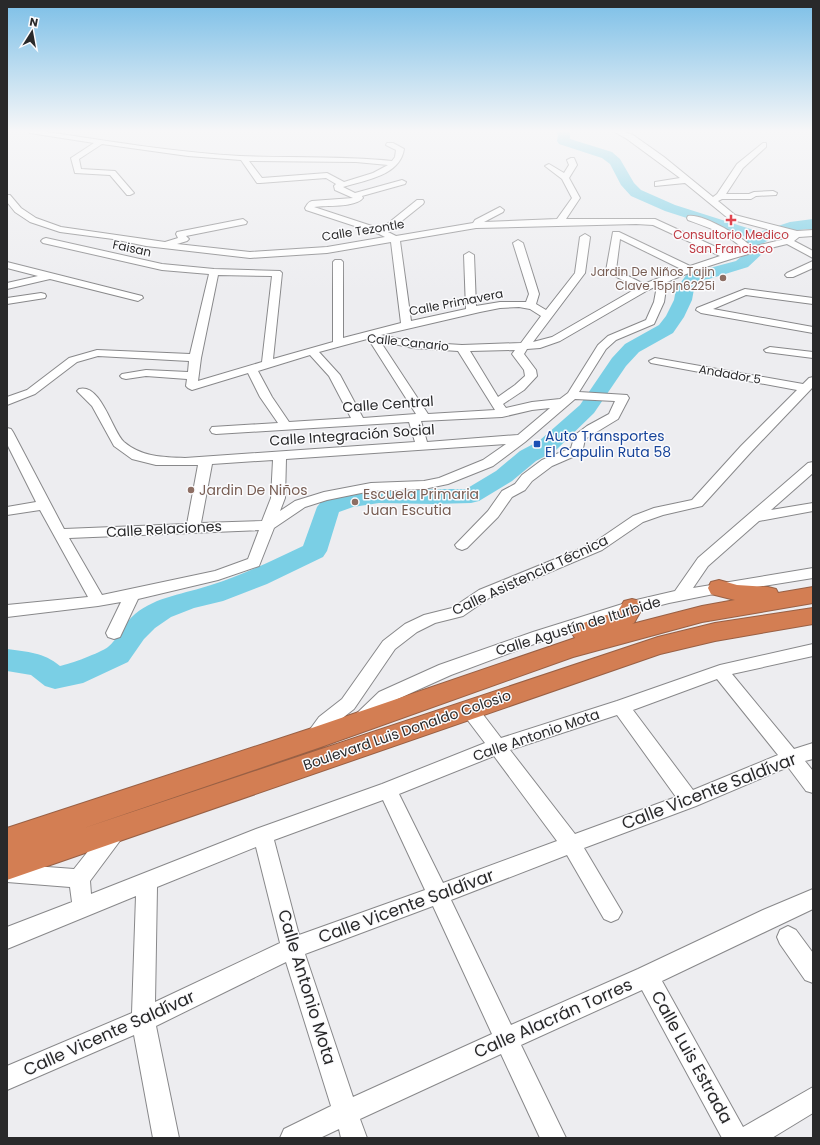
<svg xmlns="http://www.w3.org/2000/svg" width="820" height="1145" font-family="Poppins,sans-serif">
<rect width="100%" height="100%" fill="#ededf0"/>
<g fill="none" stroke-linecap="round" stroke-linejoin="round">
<path fill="#7acfe5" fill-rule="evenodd" d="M555,131h13l2,3v5l42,13 8,7 14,24 7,7 34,15 85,27 30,-10 23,-3v10c-19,0 -35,5 -51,15l1,9 -15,14 -49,15 -5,7 -2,11 -8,17 -11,16 -34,19 -13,14 -32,47 -39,38 -19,10 -24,20 -33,20 -8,2 -38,1 -54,-1 -26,4 -14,5 -12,39 -4,6 -56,27 -44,17 -29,7 -23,9 -16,11 -11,11 -16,23 -45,21 -28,6 -10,-3 -14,-11 -24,-4v-22c21,3 36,3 53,17 10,-2 40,-13 48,-19 9,-7 16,-24 27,-33 22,-18 50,-20 76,-29 32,-10 62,-25 92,-39l14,-39 4,-5 21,-7 37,-6h87l30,-18 24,-20 19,-10 41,-36 32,-47 13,-14 34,-19 7,-9 8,-16 2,-11 11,-15 49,-13 11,-9 -1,-10 3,-4 -84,-27 -34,-15 -10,-11 -11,-21 -8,-6 -43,-14 -2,-3 1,-6z"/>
<defs>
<path id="minor" d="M27,131h14c66,10 132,21 199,25 51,2 102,0 152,5l3,-4 1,-7 -10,-5 1,-2h6l11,6c-4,27 -39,31 -61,38l12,6 47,-13 4,2 -1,2 -43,12 1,2c-8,10 -37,7 -49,9l67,22 36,-29h6l1,2 -1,2 -35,28 8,4 77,-13 2,-3 25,-13 4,3 -1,2 -19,10 73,-3 15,-21 -10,-19 -17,-13 4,-2 15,9 5,-8 -2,-5 4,-2h3l3,7 -8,13 11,20 -14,21h89l74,34 14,-4c-14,-15 -36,-22 -55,-29l-1,-2 1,-2c14,-3 54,21 64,31l33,-8 5,-4 -61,-16 -44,-36 -30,3v-4l25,-4 -53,-39 -14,-8h9l11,4 31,22 49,40 4,-3 20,-30 26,-21h3v4l-23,21 -17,26h23l5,-2 19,-1 4,2 -1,2 -20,1 -5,3h-29l-4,2 17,14 62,16 16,-1v6l-14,1 -5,4 19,10v7l-26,-14c-41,10 -81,21 -120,38l-3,20 -10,22 -38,16 -10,9 -27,43 48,3 2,3 -11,21 -33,20 -3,14 -30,13 -20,15 -7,9 -13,7 -14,20 -31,31 -5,2 -5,-2 -2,-3 33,-34 14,-20 13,-7 7,-9 20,-15 29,-12 4,-13 12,-9 22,-12 6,-13 -40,-2 -50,43 -32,24 -45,18 -24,5 -53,2 -44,9 -22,7 -31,21 -15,38 -41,14 -80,19 -18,38 -6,2 -6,-2 -2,-4 15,-31 -23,4 -91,11v-12l81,-8 -48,-87 -33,5v-8l29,-5 -29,-58v-16l4,1 2,3 51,97 123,-5 11,-59h-42l-24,-6 -18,-13 -22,-40 -15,-15 2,-2c22,-6 33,42 45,53 18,15 38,15 61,16l230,-16 -6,-20 -193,12 -4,-1 -2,-3 2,-3 66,-4 -18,-26 -12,-24 -56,17 -4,-2 -2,-2 1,-7 -41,-3 -20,3 -4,-1 -2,-2 2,-2 24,-4 42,2 1,-11 -91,-5 -21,6 -42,32 -28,11v-8l20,-7 42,-32 28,-8 93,4 19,-80 -47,-4 -119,-27 -2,-2 2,-2 3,-1 116,26 52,5 66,2 2,2 -9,86 60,-17v-80l2,-2h6l2,2v76l58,-15 -10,-81 -64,11 -77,5 -104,-12 -33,-7 -53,-7 -30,-10 -15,-10 -8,-10v-7h3l11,13 15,10 25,9 104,15 13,-4 -2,-4 1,-2 66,-13 4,3 -1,2 -60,12 3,3 -2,2 -10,3 73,8 77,-5 58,-10 -6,-3 -73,-24 -1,-2c2,-3 3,-6 7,-7l41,-3 -18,-8 -1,-4 2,-2 -10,-6 -66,5h-3l-16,-23 -53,-4 -86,-12 -23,15 2,10 34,2 19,22 -4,2h-3l-17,-20 -35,-2 -4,-15 23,-15 -64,-10zM249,161l107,1 32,3 -15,8 -29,9 -17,-9 -65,5zM636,224l17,1 67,31 -30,10 -71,-34h-6l-7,39 31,17 -85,49 -19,5 52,-69 5,-36 -5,-3 -5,3 -5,36 -29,37 -10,-6 3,-10 -16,-51 -5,-3 -5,3 16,51 -3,8h-26l-24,4 -2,-51 -5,-3 -5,3 2,54 -55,12 -11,-80 76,-13zM620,239l61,30 -37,15 -28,-14zM218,275l54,1 -10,86 -64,19 3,-23zM657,286l-3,16 -8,18 -38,16 -10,9 -30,48 -8,6 -28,3 -26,6 -3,-4 21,-14 13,-14 -1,-6 -12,-16 3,-5 13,-1 20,-7 88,-51zM519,307l11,2 11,7 -20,27 -59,2 -49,-3 -32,-7 99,-23 20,-4zM367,339l2,1 47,74 -53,4 -23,-43 -21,-23zM380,341l33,7 45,3 37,59 -67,4zM515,350l-3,4 12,16 1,6 -10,9 -17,12 -28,-46zM310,355l19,21 22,42 -62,4 -17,-25 -14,-26zM550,408l-32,27 -91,7 -6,-21 81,-4 30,-7zM506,444l-23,16 -44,18 -15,3 -53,2 -47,9 -29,9 -15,10 5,-13 1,-39zM273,460l-2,38 -9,23 -61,2 11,-59zM259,530l-11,29 -33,12 -113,24 -33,-57z
M813,261v7l-20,9h-6l-2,-2 2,-2z
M7,262l135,34 1,2 -5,3 -88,-22 -43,10v-6l31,-7 -31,-8z
M745,289l68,9v6l-67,-9 -33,14 100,18v6l-112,-20 -5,-3 1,-2z
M41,293l4,1 1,2 -1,2 -38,6v-6z
M770,347l43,5v6l-47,-6 -2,-2z
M655,358l148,26 6,-6 4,-1v10l-62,65 -49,54 -39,9 -20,7 -41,28 -113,48 -26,18 -28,7 -18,9 -22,17 -41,60 -23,18 -13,17 -6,2 -6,-2 -3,-5 16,-22 23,-18 41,-58 22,-17 19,-9 28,-7 27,-18 113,-46 41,-28 21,-8 38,-8 49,-54 56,-56 -146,-27 -2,-2z
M813,462v11l-42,37 42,-7v8l-54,10 -51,45 -15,22 120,-20v10l-94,15 -50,10 -35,9 -89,28 -94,35 -60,27 -24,23 -6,2 -6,-2 -3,-5 3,-5 24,-23 60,-27 94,-33 99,-31 43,-10 23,-33 110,-95z
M813,644v12l-81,18 62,75 19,-6v16l-8,2 8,10v22l-7,-2 -18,-24 -92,39 -112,42 38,64 -4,7 -7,3 -7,-3 -37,-64 -116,45 60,125 127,-56 125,-59 50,-21v20l-151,72 81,146 70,-40v26l-41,25h-50l-80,-148 -121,55 45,93h-26l-39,-84 -141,65 7,19h-26l-2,-9 -19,9h-40l4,-9 47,-23 -45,-144 -130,64 23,112h-26l-19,-103 -127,55v-24l125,-53 4,-117 -129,53v-22l65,-25 -2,-15 -63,-5v-18l67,5 34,-43 7,-3 7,3 3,6 -3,6 -32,43 1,13 165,-65 126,-45 103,-41 -22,-29 -3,-5 3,-5 6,-2 6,2 26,34 116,-37 103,-36zM717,679l61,76 -85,35 -60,-80zM617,715l59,82 -101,37 -65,-84zM494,756l63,85 -114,42 -44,-89zM383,800l42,90 -126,45 -25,-95zM256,847l24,96 -125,59 2,-115zM433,906l59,128 -139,63 -48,-143z
M788,926l8,4 17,23v30l-8,-3 -25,-36 -3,-7 3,-7z"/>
<path id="highway" d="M719,580l18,5 31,2 8,2 2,4 35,-6v16l-111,19 -129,35 -252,90 -237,81 574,-191 57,-14 98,-15v16l-98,17 -55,13 -653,226v-52l302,-99 266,-91 -4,-6 4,-6 43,-15 6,-10 8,-2 8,2 3,6 -9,16 -2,1 70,-18 33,-6 -24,-6 -3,-6 3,-6z"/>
</defs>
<use href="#minor" stroke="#88888a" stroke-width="2"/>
<use href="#highway" stroke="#986045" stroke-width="2"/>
<use href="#minor" fill="#fff" fill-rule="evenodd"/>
<use href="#highway" fill="#d37e53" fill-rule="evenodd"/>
</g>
<linearGradient id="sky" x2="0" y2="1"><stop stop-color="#7cbfe7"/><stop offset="0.45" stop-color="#f7f7f8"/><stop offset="1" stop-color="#f7f7f8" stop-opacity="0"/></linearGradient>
<rect width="820" height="291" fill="url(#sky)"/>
<path fill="#e0444e" stroke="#fbfbfd" stroke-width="1.5" d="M729 214h4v4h4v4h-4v4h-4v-4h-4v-4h4z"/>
<g fill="#8d6e63" stroke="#fbfbfd" stroke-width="1.5">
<circle cx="723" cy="278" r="4"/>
<circle cx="191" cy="490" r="4"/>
<circle cx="355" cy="502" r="4"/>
</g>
<rect fill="#1a4fb4" stroke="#fbfbfd" stroke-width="1.5" x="533" y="440" width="8" height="8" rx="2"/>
<g text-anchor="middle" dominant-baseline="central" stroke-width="3" stroke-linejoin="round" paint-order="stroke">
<g font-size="12" fill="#29292a" stroke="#fbfbfd">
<text transform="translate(363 230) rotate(-9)">Calle Tezontle</text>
<text transform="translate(132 248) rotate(12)">Faisan</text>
<text transform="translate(456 302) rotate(-11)">Calle Primavera</text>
<text transform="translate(408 342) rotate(6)">Calle Canario</text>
<text transform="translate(730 374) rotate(10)">Andador 5</text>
</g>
<g font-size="12" fill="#be3a42" stroke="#fbfbfd">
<text x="731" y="234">Consultorio Medico<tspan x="731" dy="14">San Francisco</tspan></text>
</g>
<g font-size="12" fill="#785e54" stroke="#fbfbfd" text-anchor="end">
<text x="715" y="271">Jardin De Niños Tajin<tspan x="715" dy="14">Clave 15pjn6225i</tspan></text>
</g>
<g font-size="14" fill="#29292a" stroke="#fbfbfd">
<text transform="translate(388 404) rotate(-4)">Calle Central</text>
<text transform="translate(352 435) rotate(-4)">Calle Integración Social</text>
<text transform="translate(164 529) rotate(-3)">Calle Relaciones</text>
<text transform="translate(530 575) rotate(-25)">Calle Asistencia Técnica</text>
<text transform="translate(578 626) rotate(-17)">Calle Agustín de Iturbide</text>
<text transform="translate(407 730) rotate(-19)">Boulevard Luis Donaldo Colosio</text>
<text transform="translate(536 735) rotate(-19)">Calle Antonio Mota</text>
</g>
<g font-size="14" fill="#164399" stroke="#fbfbfd" text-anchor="start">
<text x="545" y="436">Auto Transportes<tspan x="545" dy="16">El Capulin Ruta 58</tspan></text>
</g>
<g font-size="14" fill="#785e54" stroke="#fbfbfd" text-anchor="start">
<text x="199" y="490">Jardin De Niños</text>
<text x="363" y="494">Escuela Primaria<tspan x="363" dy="16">Juan Escutia</tspan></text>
</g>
<g font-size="17" fill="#29292a" stroke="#fbfbfd">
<text transform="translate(709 791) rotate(-21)">Calle Vicente Saldívar</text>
<text transform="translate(406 906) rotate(-20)">Calle Vicente Saldívar</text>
<text transform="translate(307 987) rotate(73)">Calle Antonio Mota</text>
<text transform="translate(553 1018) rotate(-24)">Calle Alacrán Torres</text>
<text transform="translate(109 1033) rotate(-24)">Calle Vicente Saldívar</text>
<text transform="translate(692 1057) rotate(61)">Calle Luis Estrada</text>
</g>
</g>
<rect width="820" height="1145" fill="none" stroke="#29292a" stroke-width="16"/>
<g transform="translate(32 32) rotate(11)" stroke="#fbfbfd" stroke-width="3" paint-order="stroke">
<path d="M0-3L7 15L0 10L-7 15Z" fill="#29292a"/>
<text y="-6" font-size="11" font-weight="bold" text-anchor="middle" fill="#29292a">N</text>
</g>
</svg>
